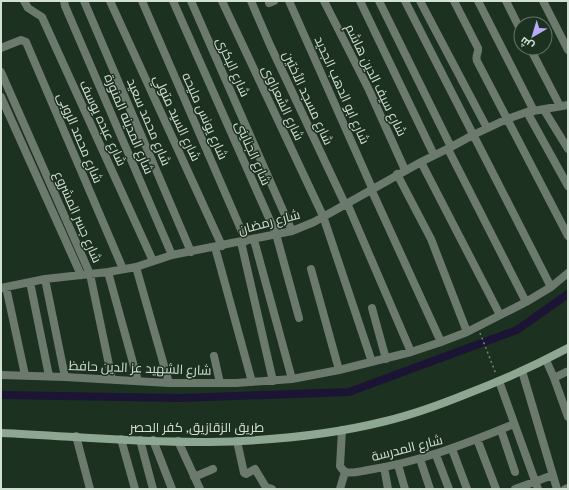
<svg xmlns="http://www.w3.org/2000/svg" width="569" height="490" font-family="'Public Sans',Cairo,sans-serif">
<rect width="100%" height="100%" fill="#1d3120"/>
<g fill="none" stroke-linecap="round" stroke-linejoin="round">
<path stroke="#1c1435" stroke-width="8" d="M1,395l179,3 169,-6 168,-62 51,-36"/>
<path stroke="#748476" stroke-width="1.5" stroke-dasharray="2 3" stroke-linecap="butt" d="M480,333l16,41"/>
<path stroke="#6b7a6d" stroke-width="8" d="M24,1l4,7 14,9 111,244
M64,1l1,5 107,249
M84,1l107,251
M110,1l112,245
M142,1l104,240
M173,1l103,233 23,84
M191,1l101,230
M222,1l101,215 49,146
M251,1l19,44 75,159
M289,1l83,187
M324,1l45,89 36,80
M360,1l74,154
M379,1l72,146
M405,1l146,286
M420,1l67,127
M454,1l24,47c1,5 -3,7 -1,13l91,175
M478,1l56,110
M506,1l15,30
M543,1l25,49
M269,3l5,-2
M1,48l20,-8 5,2 97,227
M530,48l30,58
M1,72l89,202 22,105
M1,97l80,178
M544,110l24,39
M527,112l41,74
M448,149l78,153
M421,162l79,153
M397,174l34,65 36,93
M371,189l70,153
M347,203l64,149
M254,240l38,139
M241,242l32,139
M215,247l37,135
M136,267l33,116
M311,269l28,101
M108,272l30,109
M45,279l20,98
M30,282l19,94
M6,287l19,88
M1,288l44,-9 63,-7 28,-5 36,-12 120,-24 22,-9 107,-60 30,-15 22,-12 34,-16 20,-7 41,-7
M372,308l14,51
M214,356l6,27
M546,360l8,18 14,39
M522,371l35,118
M1,375l64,2 104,6h67l56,-4 47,-9 72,-18 30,-10 26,-10 59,-30 25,-15 17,-14
M554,378l12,-6
M499,381l39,108
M342,430l-2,36c2,3 3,5 6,6 6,2 15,-1 22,-2 51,-8 98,-26 146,-46
M501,430l14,42
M76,436l14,53
M121,439l14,50
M477,439l19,50
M140,440l13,49
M153,440l19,49
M178,441l22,48
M237,441l7,32 2,1 9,-5 12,20 2,-1 3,1
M452,449l15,40
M436,455l13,34
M420,459l10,30
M398,465l7,24
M384,467l4,22
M194,477l19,-8
M340,489l5,-17
M515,489l38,-14
M565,489l3,-1"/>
<path stroke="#8ea792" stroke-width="8" d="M1,433c69,3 139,10 208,9 58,-1 121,-7 177,-21 29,-7 56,-17 83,-28 34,-13 67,-28 99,-45"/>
</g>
<g text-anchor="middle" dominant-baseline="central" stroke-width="3" stroke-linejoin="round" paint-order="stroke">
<g font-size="13" fill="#d3e0d4" stroke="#1d3120">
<text transform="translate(233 67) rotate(66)">شارع البكرى</text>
<text transform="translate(376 80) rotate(64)">شارع سيف الدين هاشم</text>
<text transform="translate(342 90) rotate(66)">شارع ابو الدهب الجديد</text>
<text transform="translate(308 98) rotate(65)">شارع مسجد الأختين</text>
<text transform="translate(283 103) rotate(65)">شارع الشعراوى</text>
<text transform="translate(205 116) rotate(66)">شارع يونس مليحه</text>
<text transform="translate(177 118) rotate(65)">شارع السيد متولي</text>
<text transform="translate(149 122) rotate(67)">شارع محمد سعيد</text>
<text transform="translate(103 123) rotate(65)">شارع عبده يوسف</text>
<text transform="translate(129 124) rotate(67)">شارع المدينه المنورة</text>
<text transform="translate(80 138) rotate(67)">شارع محمد الروبى</text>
<text transform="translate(253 153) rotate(66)">شارع الجناينى</text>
<text transform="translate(78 217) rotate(66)">شارع جسر المشروع</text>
<text transform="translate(269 222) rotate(-15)">شارع رمضان</text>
<text transform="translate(140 368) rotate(2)">شارع الشهيد عز الدين حافظ</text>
<text x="197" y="427">طريق الزقازيق, كفر الحصر</text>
<text transform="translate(407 448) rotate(-14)">شارع المدرسة</text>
</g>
</g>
<rect width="569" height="490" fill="none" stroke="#d3e0d4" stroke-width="4"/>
<g transform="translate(533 36) rotate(218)"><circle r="19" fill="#1d3120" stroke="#667768"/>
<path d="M0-3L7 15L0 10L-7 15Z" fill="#b8abf7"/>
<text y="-6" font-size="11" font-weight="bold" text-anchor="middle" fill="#d3e0d4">ش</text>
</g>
</svg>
